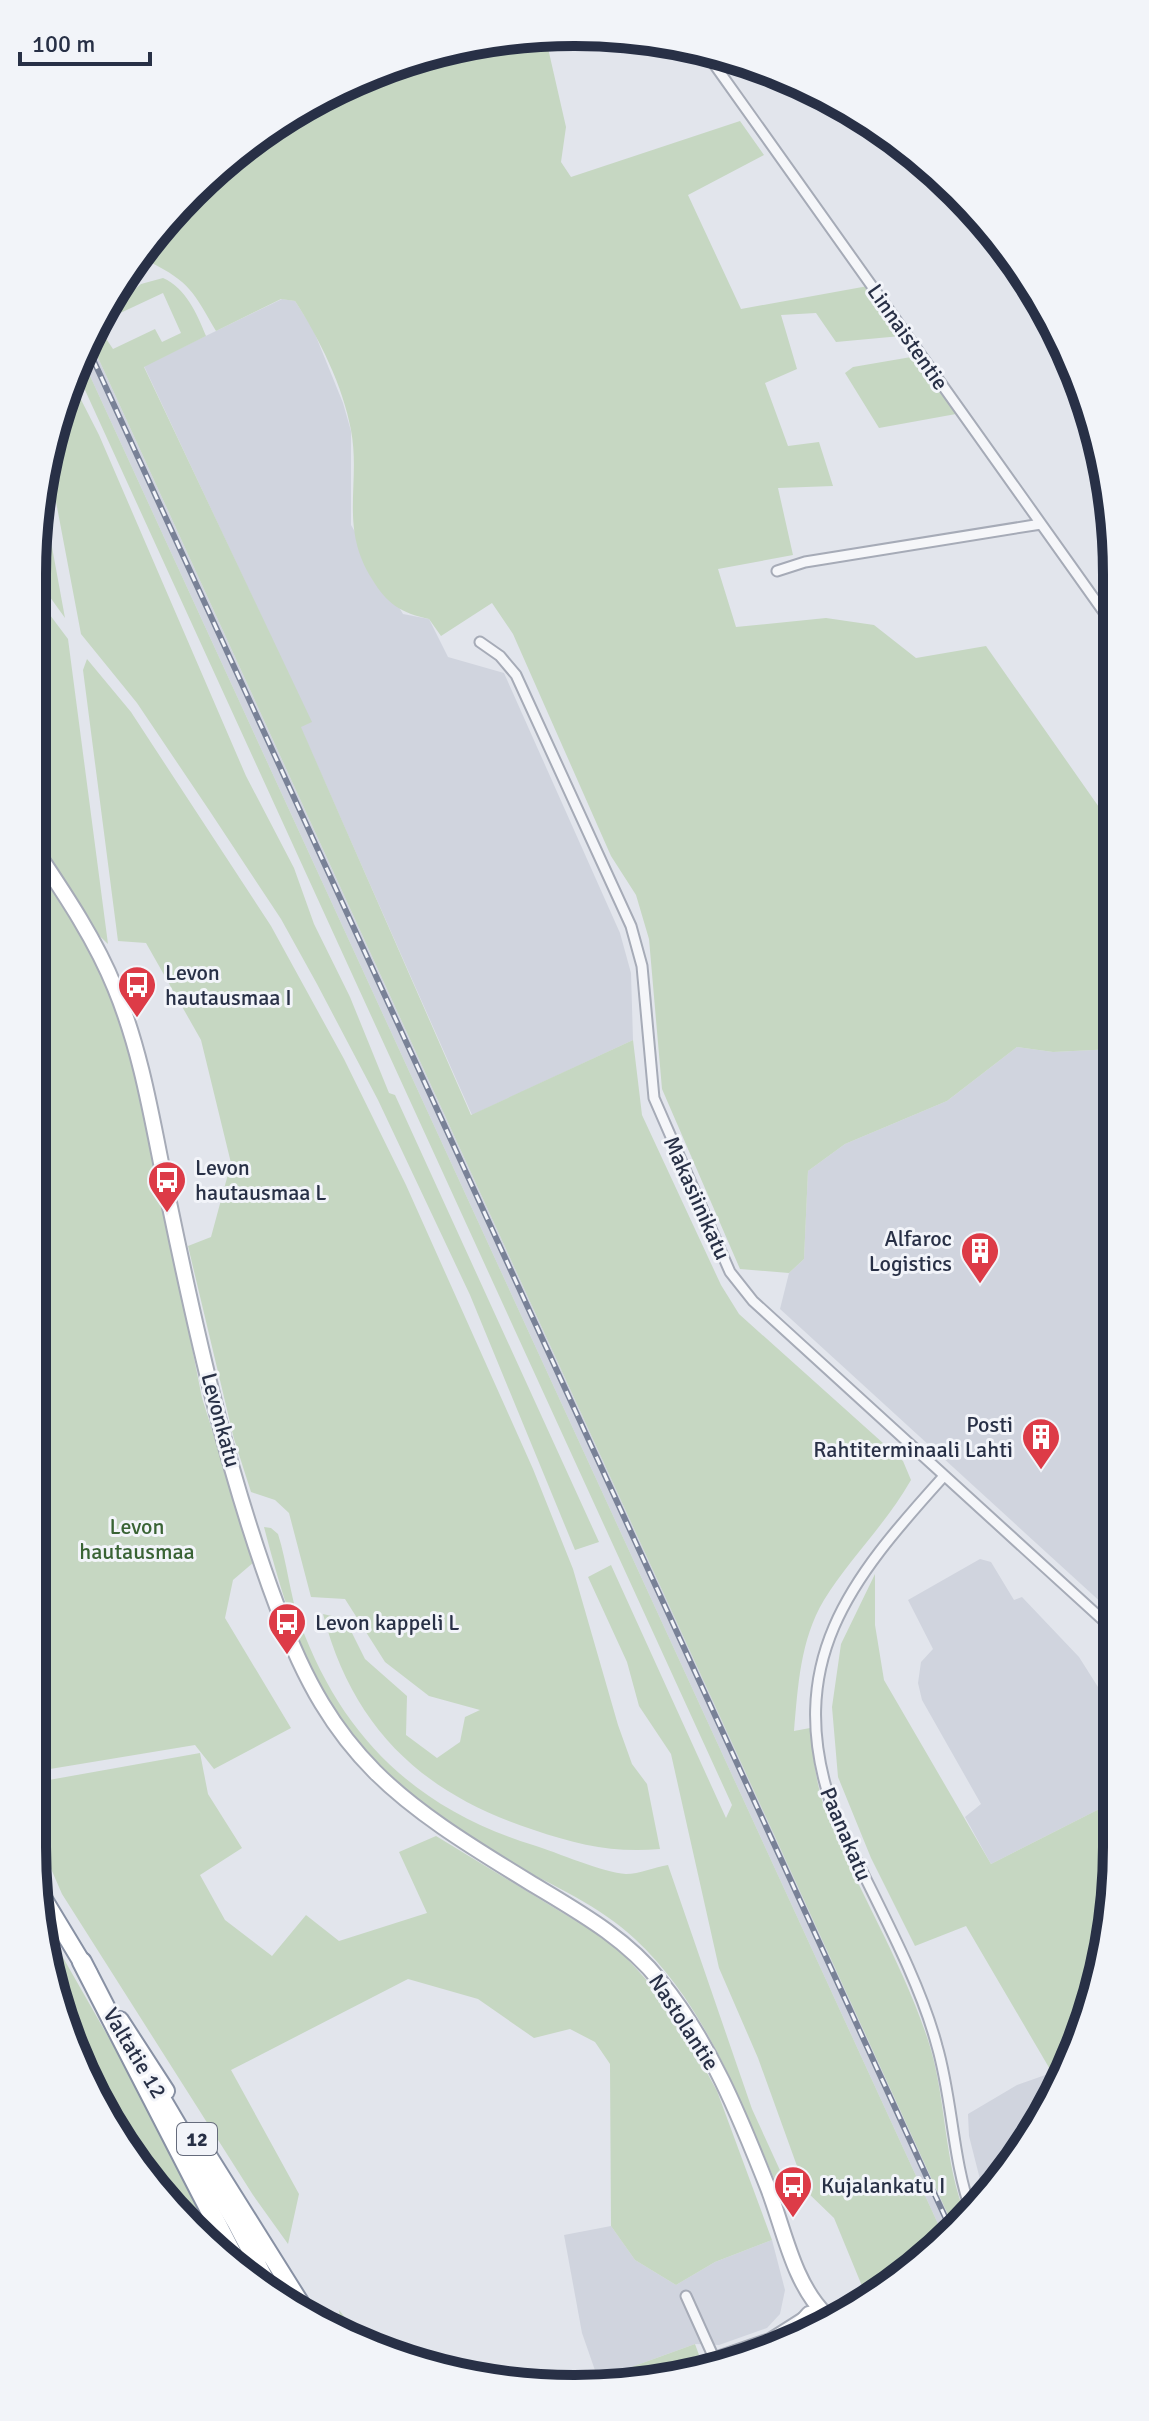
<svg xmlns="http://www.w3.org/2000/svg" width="1149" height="2421" font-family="Signika,sans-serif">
<rect width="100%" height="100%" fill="#e2e5ec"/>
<path fill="#d0d4de" d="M282,299l13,2 18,28 30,74 8,28v94l52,89 26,5 19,38 56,16 116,260 11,40 2,67 -161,75 -172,-389 11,-4 -167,-356z
M89,338l866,1892 -10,9 -865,-1885z
M1017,1047l36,5 61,-3 2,567 -336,-307 9,-36 15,-14 4,-88 37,-27 102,-43z
M980,1559l11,3 23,38 8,-3 57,60 38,60v83l-126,64 -26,-47 16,-13 -59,-104 -4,-17 3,-21 12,-13 -25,-49z
M1068,2067l-83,132 -16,-63 -1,-22 49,-29z
M611,2226l24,34 41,25 39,-23 57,-22 13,50 -5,24 -13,14 -48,17 -24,-1 -97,35 -16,-46 -18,-98z"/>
<path fill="#c6d7c2" d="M545,35l21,92 -5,35 10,15 169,-56 24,34 -76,40 53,114 127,-23 33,50 -65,6 -20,-29 -35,2 16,54 -32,14 23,63 31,-4 14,44 -55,2 15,67 -75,14 18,58 90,-9 48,7 42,33 70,-12 115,164 12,3 1,236 -61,3 -36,-5 -70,54 -102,43 -37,27 -4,88 -15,14 -49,-4 -78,-180 -13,-150 -13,-44 -25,-39 -98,-222 -21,-31 -51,33 -12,-17c-28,-6 -42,-15 -57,-40 -33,-52 -11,-95 -21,-149 -8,-44 -32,-92 -56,-129l-14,-2 -65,32c-22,-38 -26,-49 -66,-69l-19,17 -7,-7 46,-55 103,-94 94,-50 102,-31z
M163,278c23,10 34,36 43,58l-62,31 168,355 -11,5 170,388 162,-75 9,75 79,170 18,29 164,147 8,19c-25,44 -61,78 -87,120 -24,40 -26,87 -30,131l16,-3c3,28 6,57 16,84 31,77 76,149 102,228 19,58 15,122 39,179l-12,11 -866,-1892 11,-22 3,5 -6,4 16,24 42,-20 7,13 19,-9 -18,-40 -47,22 -3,-7 28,-24z
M80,354l865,1885c-28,26 -43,53 -83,47l-28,-68 -28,-27 -48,-133 -39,-90 -48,-214 -32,-48 -12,-44 -39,-85 23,-12 115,253 6,-13 -658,-1439z
M917,356l39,58 -77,14 -34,-55 8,-6z
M70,378l29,57 147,341 48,92 20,56 36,73 39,96 6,2 204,447 -24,8 -105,-255 -92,-195 -61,-116 -36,-65 -72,-109 -72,-107 -56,-69 -34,-180z
M41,485v2l24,131 -33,-46z
M32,591l36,48 40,305 -22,-21 -54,-87z
M87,659l44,53 140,214 73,133 62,126 127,284 40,100 45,156 14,39 15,20 13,65c-46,4 -82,-4 -126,-19 -111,-36 -181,-101 -211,-216l22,5 20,40 42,37 -1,39 31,23 23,-16 5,-25 15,-7 -51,-14 -44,-34 -40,-63 -34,-2 -22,-84 -14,-13 -24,-8 -17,-53 -46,-193 23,-9 20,-74 -30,-123 -55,-97 -28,-2 -35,-271z
M32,856l67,111 20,47 25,92 58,292 52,164 -21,18 -8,38 66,110 -77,41 -19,-24 -163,27z
M264,1527l7,1 7,6c9,28 12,62 22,89 42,114 116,186 233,222 23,7 71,28 93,29 13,0 29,-7 42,-9l84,244 37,81 -8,5c-39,-89 -73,-188 -146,-256 -42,-40 -105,-63 -155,-93 -138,-82 -177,-169 -216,-319z
M875,1574v51l9,55 107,184 126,-64v47l-11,106 -30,102 -8,12 -17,4 -85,-145 -51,20 -44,-88 -33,-81 -6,-70 9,-63z
M200,1753l8,41 34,54 -42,27 25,45 47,36 34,-41 33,26 88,-28 -28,-61 37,-16 178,108 57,63 46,84 55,149 -57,22 -39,23 -41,-25 -24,-34 -1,-162 -15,-22 -25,-13 -36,9 -56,-39 -70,-20 -177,91 68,124 -11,50 -35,-49 -191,-301 -30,-69v-42z
M45,1926l141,247 33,74 -75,-70 -83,-156z
M339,2310l31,39 -27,-14z
M695,2344l4,11 -76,29 -33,-2z"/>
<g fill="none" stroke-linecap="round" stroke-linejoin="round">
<defs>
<path id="minor" d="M704,50l409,575
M777,571l28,-9 236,-38
M480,642l20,14 16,19 115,251 11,40 12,132 76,174 23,29 363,331
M944,1476c-94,104 -162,186 -111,334 32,73 84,160 104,236 16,55 15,113 35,168
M686,2296l28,62"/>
<path id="tertiary" d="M829,2317l17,-4
M642,2384l128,-44 33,-21"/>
<path id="secondary" d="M32,845c30,45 63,93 83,143 29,70 39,145 55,219 28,135 59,272 108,402 55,150 120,193 251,273 48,29 96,55 131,99 49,60 80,136 108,207 16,41 25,94 57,126
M802,2337l-1,-14 8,-9 12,-2 11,10"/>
<path id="trunk" d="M40,1893l49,81
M120,2020l46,71
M153,2083l84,142 38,73
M201,2144l109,174"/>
<path id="motorway" d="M82,1962l156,303"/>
</defs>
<use href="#minor" stroke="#a6abb7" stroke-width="13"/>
<use href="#tertiary" stroke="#a6abb7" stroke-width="16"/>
<use href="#secondary" stroke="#a6abb7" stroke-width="18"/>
<use href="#trunk" stroke="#8891a4" stroke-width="20"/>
<use href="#motorway" stroke="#8891a4" stroke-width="22"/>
<use href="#minor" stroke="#f5f6f9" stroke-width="9"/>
<use href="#tertiary" stroke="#f5f6f9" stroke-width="12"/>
<use href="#secondary" stroke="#fff" stroke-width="14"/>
<use href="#trunk" stroke="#fff" stroke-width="16"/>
<use href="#motorway" stroke="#fff" stroke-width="18"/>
<defs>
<path id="rail" d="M86,344l866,1888"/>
</defs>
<use href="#rail" stroke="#798297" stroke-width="6"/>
<use href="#rail" stroke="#f2f4f9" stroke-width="3" stroke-dasharray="9" stroke-linecap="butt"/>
</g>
<defs>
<symbol id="bus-pin" viewBox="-11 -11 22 30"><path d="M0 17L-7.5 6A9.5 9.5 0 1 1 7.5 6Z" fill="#dd3b47" stroke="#f2f4f9"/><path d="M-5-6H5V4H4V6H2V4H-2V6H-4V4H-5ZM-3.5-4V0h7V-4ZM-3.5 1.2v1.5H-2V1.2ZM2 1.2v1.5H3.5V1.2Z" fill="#fff"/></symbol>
<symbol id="building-pin" viewBox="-11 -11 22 30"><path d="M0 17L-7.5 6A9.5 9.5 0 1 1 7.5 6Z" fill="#dd3b47" stroke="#f2f4f9"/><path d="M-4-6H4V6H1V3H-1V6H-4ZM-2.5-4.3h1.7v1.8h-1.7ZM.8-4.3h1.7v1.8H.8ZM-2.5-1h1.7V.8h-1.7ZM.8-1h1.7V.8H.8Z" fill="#fff"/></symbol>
</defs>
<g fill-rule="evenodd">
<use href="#bus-pin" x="115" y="963" width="44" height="60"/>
<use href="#bus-pin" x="145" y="1158" width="44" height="60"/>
<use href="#building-pin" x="958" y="1229" width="44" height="60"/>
<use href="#building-pin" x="1019" y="1415" width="44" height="60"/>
<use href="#bus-pin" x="265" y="1600" width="44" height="60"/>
<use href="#bus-pin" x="771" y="2163" width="44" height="60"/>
</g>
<g text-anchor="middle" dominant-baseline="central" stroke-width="6" stroke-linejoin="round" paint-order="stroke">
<rect fill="#f2f4f9" stroke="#656b7c" stroke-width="2" x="177" y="2123" width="40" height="32" rx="6"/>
<g font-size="20" font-weight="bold" fill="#283046">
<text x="197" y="2139">12</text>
</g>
<g font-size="22" fill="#283046" stroke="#f2f4f9">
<text transform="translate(908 337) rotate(55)">Linnaistentie</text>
<text transform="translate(697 1198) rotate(66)">Makasiinikatu</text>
<text transform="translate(221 1420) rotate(75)">Levonkatu</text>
<text transform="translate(846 1834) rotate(67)">Paanakatu</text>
<text transform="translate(684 2022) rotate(57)">Nastolantie</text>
<text transform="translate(135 2053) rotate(59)">Valtatie 12</text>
</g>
<g font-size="22" fill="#283046" stroke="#f2f4f9" text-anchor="start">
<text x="165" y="972">Levon<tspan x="165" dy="25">hautausmaa I</tspan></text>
<text x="195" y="1167">Levon<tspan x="195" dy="25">hautausmaa L</tspan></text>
<text x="952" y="1238" text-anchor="end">Alfaroc<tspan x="952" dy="25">Logistics</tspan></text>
<text x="1013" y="1424" text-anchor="end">Posti<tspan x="1013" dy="25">Rahtiterminaali Lahti</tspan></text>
<text x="315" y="1622">Levon kappeli L</text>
<text x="821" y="2185">Kujalankatu I</text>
</g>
<g font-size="22" fill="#396334" stroke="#f2f4f9">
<text x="137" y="1526">Levon<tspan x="137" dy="25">hautausmaa</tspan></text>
</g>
</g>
<path d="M0 0H1149V2421H0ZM574 46H575A528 528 0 0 1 1103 574V1847A528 528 0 0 1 575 2375H574A528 528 0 0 1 46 1847V574A528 528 0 0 1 574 46Z" fill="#f2f4f9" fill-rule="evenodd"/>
<path fill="none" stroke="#283046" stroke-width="10" d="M574 46H575A528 528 0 0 1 1103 574V1847A528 528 0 0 1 575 2375H574A528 528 0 0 1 46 1847V574A528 528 0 0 1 574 46Z"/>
<path d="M20 52v12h130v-12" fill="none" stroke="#283046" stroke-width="4"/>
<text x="32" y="52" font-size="24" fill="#283046" stroke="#f2f4f9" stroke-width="6" paint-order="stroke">100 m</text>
</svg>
